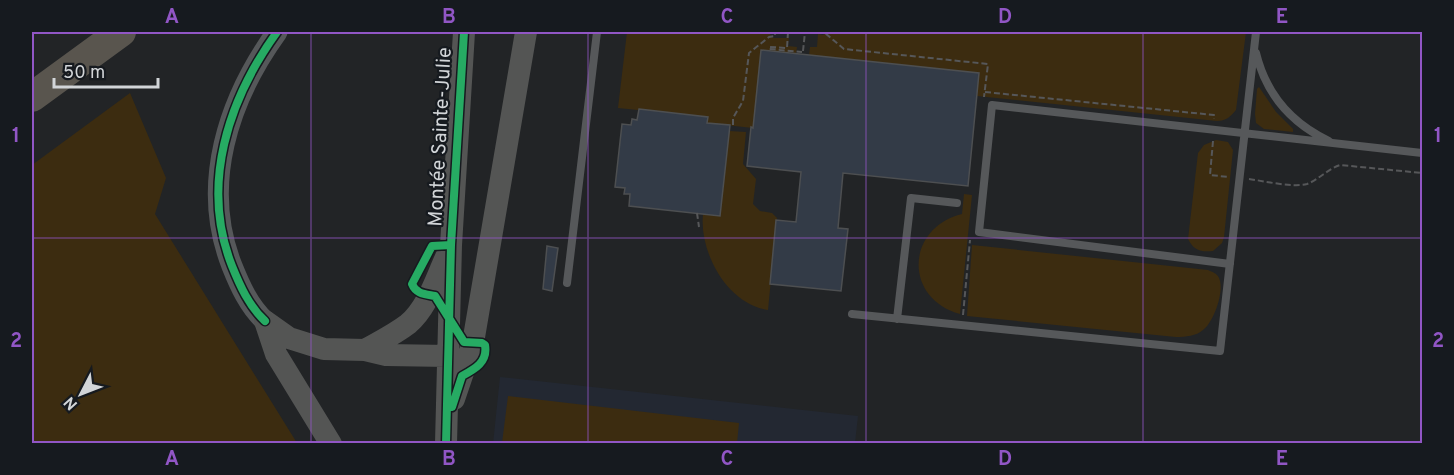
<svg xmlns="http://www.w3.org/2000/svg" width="1454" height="475" font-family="Overpass,sans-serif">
<rect width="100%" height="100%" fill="#222426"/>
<path fill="#232832" d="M500,377l358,39 -3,27 -362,1z"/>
<path fill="#3c2c10" d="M627,32h141l5,6h16l-1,8 9,1 -1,6 -35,-3 -8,78 -46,-5v-6l-89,-9z
M827,32h419l-10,78c-6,7 -10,11 -19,11l-240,-25 2,-23 -170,-18 1,-8h7l1,-13 5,1z
M1259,87l17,25 17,17v3l-29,-3 -8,-6 -1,-9 2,-25z
M130,93l36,85 -11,36 142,229h-265v-278z
M729,131l17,1 -3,32 13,15 -3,25 7,7 12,2 5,5 -9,92c-41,-6 -69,-58 -65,-96l17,1z
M1216,140l12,2 5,8 -9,87 -2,6 -9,8c-12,1 -19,0 -25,-12l10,-86 6,-8z
M964,194l8,1 -12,119c-57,-16 -54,-86 2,-100z
M972,245l236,25c4,2 9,3 11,8 6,12 -5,44 -16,52 -7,6 -17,7 -27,7l-209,-21z
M508,396l231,27 -2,20h-235z"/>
<path fill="#333b47" stroke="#4d4f51" stroke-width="1.5" d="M761,50l218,23 -11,113 -125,-13 -5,55 10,1 -7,62 -71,-7 6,-64 20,2 5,-50 -54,-6 4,-39 2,1z
M639,109l69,8 -1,6 23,2 -10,91 -91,-10 1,-12h-6l1,-6 -10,-1 7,-63 9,1 1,-6 5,1z
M547,246l11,2 -6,43 -9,-2z"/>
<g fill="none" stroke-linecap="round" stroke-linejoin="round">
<path stroke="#565759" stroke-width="2" stroke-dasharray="6 3" stroke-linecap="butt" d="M788,32l-1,16 -17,-1 -1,2 33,3
M808,32l17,1 19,16 144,15 -4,33
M803,51l2,-19
M985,92l229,23v4
M733,125v-7l10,-17 6,-48 20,-16 6,-1v-4
M1213,141l-3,34 19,2
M1249,179c15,2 44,9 58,5 11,-4 21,-15 33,-19l82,8
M697,213l2,14
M963,315l7,-75"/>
<path stroke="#56585a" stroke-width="8" d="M1256,53c10,41 35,70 73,88
M1230,264l-251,-32 13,-127 430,48
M567,283l30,-251
M852,314l368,37 36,-319
M897,319l14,-121 46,5"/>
<path stroke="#56585a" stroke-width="21" d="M265,321c-16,-15 -25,-35 -33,-55 -32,-81 -4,-166 45,-234"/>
<path stroke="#545554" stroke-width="22" d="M265,321l24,17 35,11 41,1 21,5 63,1
M265,321l11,33 55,90
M365,350c14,-8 30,-16 43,-26 20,-17 28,-46 39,-69
M454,399l19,-56 53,-311
M446,444l5,-199 13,-213"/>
<path stroke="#59554e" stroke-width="30" d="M32,97l89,-65"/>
<defs>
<path id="cycleway" d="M451,245l-19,1 -20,38c4,10 13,10 23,12l29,46 18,1 3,2c3,17 -10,24 -23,31l-10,31
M265,321c-16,-15 -25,-35 -33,-55 -32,-81 -4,-166 45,-234
M446,444l5,-199 13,-213"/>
</defs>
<use href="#cycleway" stroke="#161a1f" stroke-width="11"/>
<use href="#cycleway" stroke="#26ab63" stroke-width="8"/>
</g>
<path fill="none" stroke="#9156c5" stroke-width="1.5" stroke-opacity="0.55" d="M311,32v412M588,32v412M866,32v412M1143,32v412M32,238h1390"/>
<g text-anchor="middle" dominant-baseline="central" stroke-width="4.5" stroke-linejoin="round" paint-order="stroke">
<g font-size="20" fill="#d2d5d8" stroke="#161a1f">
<text transform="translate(441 137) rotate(-87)">Montée Sainte-Julie</text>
</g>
</g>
<rect width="1454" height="475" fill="none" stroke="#161a1f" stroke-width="66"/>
<g transform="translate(81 394) rotate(228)" stroke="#161a1f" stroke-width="4.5" paint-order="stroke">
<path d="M0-4.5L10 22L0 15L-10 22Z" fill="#d2d5d8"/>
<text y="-9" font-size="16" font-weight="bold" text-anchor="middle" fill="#d2d5d8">N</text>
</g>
<path d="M54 78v9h104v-9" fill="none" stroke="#d2d5d8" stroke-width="3"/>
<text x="63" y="78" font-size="18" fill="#d2d5d8" stroke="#161a1f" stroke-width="4.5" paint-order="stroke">50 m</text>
<rect x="33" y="33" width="1388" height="409" fill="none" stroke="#9156c5" stroke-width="2"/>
<g font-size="20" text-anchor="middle" font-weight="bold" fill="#9156c5">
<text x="172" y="23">A</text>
<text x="449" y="23">B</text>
<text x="727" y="23">C</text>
<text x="1005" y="23">D</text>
<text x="1282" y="23">E</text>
<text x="16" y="142">1</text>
<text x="1438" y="142">1</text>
<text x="16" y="347">2</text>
<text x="1438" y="347">2</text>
<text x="172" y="465">A</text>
<text x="449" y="465">B</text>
<text x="727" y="465">C</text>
<text x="1005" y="465">D</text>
<text x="1282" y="465">E</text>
</g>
</svg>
